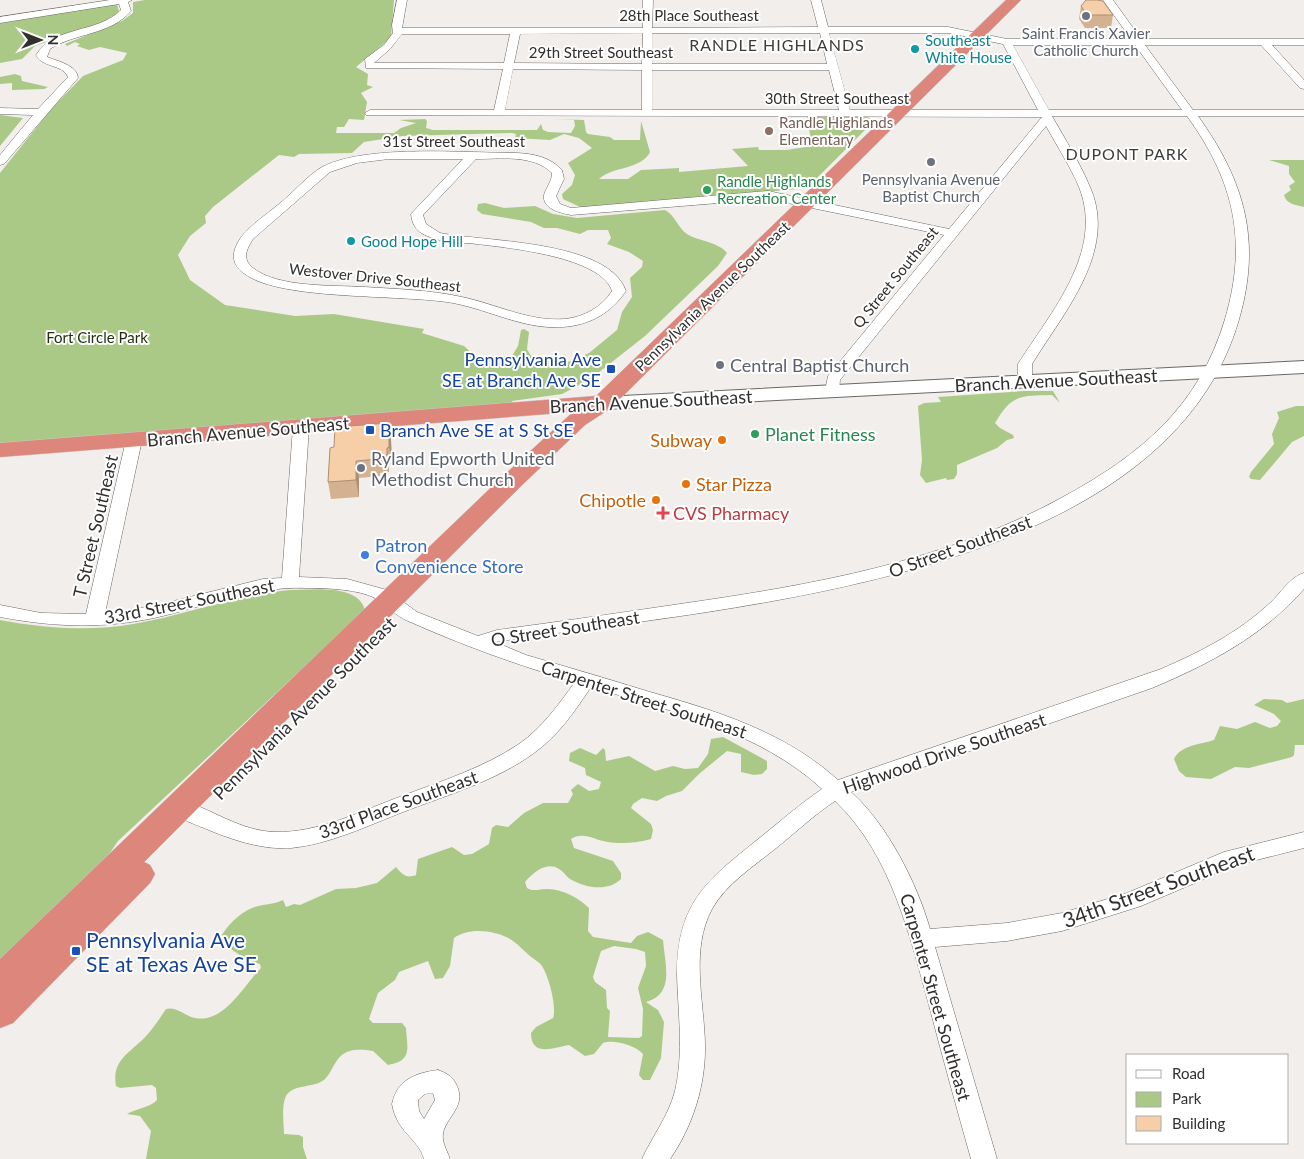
<svg xmlns="http://www.w3.org/2000/svg" width="1304" height="1159" font-family="Lato,sans-serif">
<rect width="100%" height="100%" fill="#f2eeeb"/>
<path fill="#aac986" fill-rule="evenodd" d="M145,0h249l-3,38 -35,29 12,7 -1,11 6,2 -12,6 6,9 -3,18 -15,-1 -5,8h-7l-1,6h58l7,-5 15,-5 -17,-3 26,-1 2,2 -1,7 7,2h104l4,-6 2,6 5,2 23,1 4,-7 -1,-6 -22,-1 32,1 2,12 2,2 22,3 4,3h26l1,-19 9,31c-9,18 -37,14 -51,27h29l13,-9 38,-2v4l69,-6 -16,-17 26,-2 1,3h28l25,-4 -5,-29h60l8,3 -68,68 -211,20 -16,-1 -17,-8 -1,-5 10,-9 3,-10 -7,-12 24,-15 -13,-10 -15,-4 -14,6 -35,-2 1,-4 -4,-1 -110,3 -38,6 -12,11 -53,1 -5,3 -15,-2 -66,52 -8,9 1,7 -16,13 -12,19 12,25 35,25 70,11 39,-2 90,15 -2,4 42,13 12,11 36,-1 6,-10 3,-16 3,-1 5,3 -2,17 4,7 7,5 30,1 21,-9 28,-23 5,-18 10,-15 -2,-19 12,-11 1,-6 -14,-9 -22,-8 4,-6 -3,-8h-20l-8,4 -23,-6h-13l-13,-6 -49,-8 -5,-4 1,-6 7,-1 19,5 31,-2 18,8 24,4 88,-8c10,5 13,18 22,24 11,7 32,8 40,19l-9,13 -73,70 -56,44 -27,14 -50,7 1,2 -513,40v-270l51,-64 32,-33 40,-16 4,-7 -27,-6 -11,3 -12,-4 3,-2 -5,-2 -8,4 -2,-2 57,-23 11,-8v-11z
M110,5h7l2,6 -10,9 -74,26 -13,13 -22,4v-41z
M15,74l6,2 1,5 26,6 -4,2 -32,1v-7l-12,1v-7z
M0,115l23,3 -23,28z
M1269,160h35v47c-8,-2 -18,-3 -20,-12l7,-5 -2,-4 6,-4 -6,-8v-8z
M1025,391h28l7,12 -8,-8c-32,1 -40,-1 -57,28l5,5 13,7 1,3 -7,2 -10,8 -40,17v9l-3,5 -7,1 -1,-2 -20,5 -6,-8 2,-15 -4,-54 6,-3 17,-1 -3,-5z
M1296,406h8v30l-12,6 -32,38 -9,-1 -2,-2 2,-5 23,-28 -2,-10 7,-16 -2,-6z
M290,590c21,0 68,-7 75,20l-247,231 -15,22 -103,96v-339c43,8 89,12 133,4 53,-9 103,-29 157,-34z
M1264,699l18,1 5,3 17,-4v46h-9l-1,10 -2,2 -43,11 -14,-1 -24,12 -25,-2 -7,-6 -5,-12c8,-15 26,-14 40,-19l6,-14 17,3 18,-7 15,6 7,-2 4,-5 -7,-7 -20,-9z
M723,737l44,24v8l-5,5 -8,1 -13,-3v-18l-14,-3 -28,23 -17,17 -16,5 -9,5 -15,-3 -9,6 -2,4 20,16 2,6 -2,9c-13,4 -30,5 -43,3 -14,-2 -25,-11 -37,-3l3,9 39,13 8,12v6c-13,13 -36,9 -51,0 -4,-3 -7,-8 -11,-10 -13,-8 -26,4 -34,13l2,6c6,4 13,1 19,1 15,-1 33,9 43,19l-1,23 5,6 38,6 6,-7 11,-4 15,8c2,25 12,54 -17,62l12,8 6,12 -3,36 -11,22h-7l-4,-5 4,-21c-8,-9 -30,-15 -40,-11l-9,11 -9,2 -16,-11c-16,3 -38,12 -38,-12l5,-6 17,-9c4,-11 -4,-41 -11,-52 -2,-3 -8,-7 -12,-10 -6,-5 -13,-13 -20,-17 -15,-9 -42,-12 -56,-1l-4,28 -7,12 -8,1 -7,-18 -29,11 -4,8 -17,13 -9,26 4,4h29l4,5c1,20 7,33 -18,37l-15,-14c-7,-1 -16,-2 -23,0 -15,4 -16,19 -25,28 -11,10 -31,4 -39,17 -5,10 -2,28 -2,38l15,1 4,2v10l4,12h-161l5,-28 -11,-15 -13,-2c8,-5 24,-7 30,-14l-1,-12 -4,-3 -32,3 -4,-2c-5,-27 16,-34 31,-51 7,-8 13,-17 19,-26 10,-3 19,7 29,9 29,6 49,-33 66,-50l-1,-4 -13,-4 -25,-17 -2,-5c7,-12 18,-24 32,-30 9,-4 21,-3 31,-8l3,7 8,-3 6,1 36,-16 20,-1 21,-5 19,-16c6,7 10,12 20,8l2,-16 34,-12 12,8 8,-1 17,-10 3,-16 4,-3 12,2 16,-14 19,-10h25l5,-9 -2,-4 7,-6 11,7 10,-2 2,-7 -15,-7 -1,-7 -16,-7 1,-8 10,-5 16,7 7,-7 2,2 1,11 23,-5 26,15 18,-5 12,3 13,-1 10,-14 3,-15zM614,946l22,3 9,3 1,14 -8,22 5,21 -1,27 -3,2 -31,-1 2,-26 -3,-3 -1,-18 -11,-8 -2,-5 8,-26z"/>
<g fill="none" stroke-linecap="round" stroke-linejoin="round">
<defs>
<path id="minor" d="M110,0h22l-4,2 3,9c-20,24 -57,22 -81,38l-3,8c10,4 30,8 31,21l-74,86 -4,1v-10l33,-40 -33,-1v-6l38,1 30,-32c-5,-13 -26,-9 -32,-22 19,-30 61,-21 85,-45l-2,-6 -119,19v-6z
M397,0h10l-5,28h241v-28h10l-1,28 166,-1 -7,-27h10l7,27h120l59,12h124l-28,-39h10l28,39h163v6h-32l32,35v9l-4,-1 -39,-43h-116l48,65h111v6h-106c48,67 64,127 40,207 -79,261 -521,284 -743,319l31,13c41,12 82,24 124,37 67,19 135,40 188,88l323,-111c39,-17 77,-36 109,-66 10,-9 21,-27 34,-30v16c-41,47 -95,75 -152,99l-301,104c36,32 66,91 79,137l77,-6 55,-10 65,-20 97,-41 80,-20v16l-67,17 -96,41 -79,25 -55,10 -72,6 62,212h-26c-14,-50 -28,-100 -41,-150 -20,-72 -38,-154 -95,-208 -21,14 -40,32 -60,48 -21,17 -49,35 -63,60 -22,41 -8,91 -7,135 1,40 -12,82 -35,115h-28c11,-24 26,-42 33,-68 9,-39 3,-77 2,-117 0,-74 33,-96 85,-138 20,-16 39,-33 60,-47 -63,-58 -151,-78 -231,-102 -16,24 -33,49 -57,66 -38,28 -87,42 -131,59 -36,14 -73,32 -112,36 -27,2 -55,-7 -80,-17 -13,-6 -36,-12 -42,-24l3,-6 7,-2c33,10 61,32 96,33 44,1 86,-21 127,-36 40,-15 81,-28 117,-52 23,-16 40,-40 56,-62 -58,-17 -113,-37 -167,-61 -12,-5 -21,-15 -31,-22 -17,-10 -51,-11 -71,-11 -52,-2 -102,19 -152,30 -53,11 -101,9 -154,-1v-12l41,8 45,1 40,-174 8,-5 8,5 -37,173 48,-7 110,-27 19,-1 11,-151 8,-5 8,5 -10,150 48,2 40,11 30,22 61,24 19,-6c61,-8 122,-17 183,-26 132,-19 265,-42 383,-107 77,-42 136,-90 162,-178 23,-78 9,-138 -38,-203h-135c13,23 28,47 38,71 28,64 -26,125 -58,177v17l-7,4 -7,-4v-17c32,-51 87,-112 61,-177 -9,-21 -22,-41 -33,-61l-206,254 -1,11 -7,4 -7,-4 3,-15 116,-141 -176,-36 -197,16c-10,-2 -29,-6 -27,-20 2,-8 8,-13 8,-22 -19,-19 -52,-14 -76,-14l-53,56 3,9 14,9c46,9 168,7 186,58 -15,22 -36,34 -63,36 -38,3 -73,-17 -110,-24 -50,-9 -172,-2 -208,-29 -16,-11 -13,-24 -3,-38 10,-12 25,-22 37,-32 14,-11 28,-28 43,-37 44,-23 144,-14 195,-14 17,1 33,4 45,17l2,9 -8,17 4,8 11,4 197,-17 181,38 93,-112 -676,-2 -1,-2 5,-3h124l9,-41 -137,-1 -1,-9 19,-14 9,-12 -1,-8zM643,33l-1,31 -128,-1 6,-29zM652,33h168l7,31h-175zM829,33h119l55,11 35,66h-188zM402,34h108l-6,29h-130l16,-14zM1013,45h122l47,65h-133zM513,69l129,1v40h-137zM652,70h177l10,40h-187zM389,159h74l-52,55c1,10 5,17 14,21 16,8 35,7 52,9 33,4 124,13 135,47 -10,16 -28,26 -47,28 -36,3 -69,-15 -103,-22 -32,-7 -65,-8 -98,-10 -30,-2 -86,1 -111,-19 -11,-9 -7,-18 0,-29l77,-67 27,-9z
M438,1070c8,3 14,6 18,14 13,25 -16,35 -13,56 1,6 5,13 7,19h-26c-6,-21 -27,-26 -32,-55 5,-24 23,-31 46,-34zM433,1093l2,7 -11,19 -5,-8 -1,-11 7,-6z"/>
<path id="secondary" d="M1304,361v12l-701,36 -8,-1 -3,-5 3,-5 8,-1z"/>
<path id="trunk" d="M1006,0h15l-410,408 -26,17 -65,62 -376,375 6,3 5,9 -5,9 -137,140 -13,5v-69l502,-482 71,-65 -573,45v-14l596,-47z"/>
</defs>
<use href="#minor" stroke="#6b6865" stroke-width="1"/>
<use href="#secondary" stroke="#6b6865" stroke-width="2"/>
<use href="#trunk" stroke="#cac9c9" stroke-width="1"/>
<use href="#minor" fill="#fff" fill-rule="evenodd"/>
<use href="#secondary" fill="#fff" fill-rule="evenodd"/>
<use href="#trunk" fill="#dc867c" fill-rule="evenodd"/>
</g>
<path fill="#d4b190" d="M1081,6l32,9 -2,13h-26l-6,-9z
M391,440l1,24 -3,1v7l-9,1v3l-21,2v19l-28,2 -3,-17 2,-34z"/>
<path fill="#ac9076" d="M389,423l2,17 1,24 -3,-17z
M387,448l2,17v7l-2,-17z
M356,461l3,17v19l-3,-17z"/>
<path fill="#f6cea8" stroke="#ac9076" d="M1086,0h11l6,1 10,14h-26l-6,-9z
M389,423v24l-2,1v7l-9,1v3l-22,2v19l-28,2 2,-34 4,-1 1,-20z"/>
<g fill="#6b7280" stroke="#fff" stroke-width="2">
<circle cx="1086" cy="16" r="5"/>
<circle cx="931" cy="162" r="5"/>
<circle cx="720" cy="365" r="5"/>
<circle cx="361" cy="468" r="5"/>
</g>
<g fill="#0f9aa8" stroke="#fff" stroke-width="2">
<circle cx="915" cy="49" r="5"/>
<circle cx="351" cy="241" r="5"/>
</g>
<circle fill="#8d6e63" stroke="#fff" stroke-width="2" cx="769" cy="131" r="5"/>
<g fill="#2e9e5b" stroke="#fff" stroke-width="2">
<circle cx="707" cy="190" r="5"/>
<circle cx="755" cy="434" r="5"/>
</g>
<g fill="#1a4fb4" stroke="#fff" stroke-width="2">
<rect x="606" y="364" width="10" height="10" rx="2.5"/>
<rect x="365" y="425" width="10" height="10" rx="2.5"/>
<rect x="71" y="946" width="10" height="10" rx="2.5"/>
</g>
<g fill="#e8710a" stroke="#fff" stroke-width="2">
<circle cx="722" cy="440" r="5"/>
<circle cx="686" cy="484" r="5"/>
<circle cx="656" cy="500" r="5"/>
</g>
<path fill="#e0444e" stroke="#fff" stroke-width="2" d="M660.5 505.5h5v5h5v5h-5v5h-5v-5h-5v-5h5z"/>
<circle fill="#3f7fe0" stroke="#fff" stroke-width="2" cx="365" cy="555" r="5"/>
<g text-anchor="middle" dominant-baseline="central" stroke-width="4" stroke-linejoin="round" paint-order="stroke">
<g font-size="15" fill="#32302f" stroke="#fff">
<text x="689" y="15">28th Place Southeast</text>
<text x="601" y="52">29th Street Southeast</text>
<text x="837" y="98">30th Street Southeast</text>
<text x="454" y="141">31st Street Southeast</text>
<text transform="translate(375 277) rotate(6)">Westover Drive Southeast</text>
<text transform="translate(895 277) rotate(-51)">Q Street Southeast</text>
<text transform="translate(712 296) rotate(-44)">Pennsylvania Avenue Southeast</text>
</g>
<g font-size="15" fill="#5b616d" stroke="#fff">
<text x="1086" y="33">Saint Francis Xavier<tspan x="1086" dy="17">Catholic Church</tspan></text>
<text x="931" y="179">Pennsylvania Avenue<tspan x="931" dy="17">Baptist Church</tspan></text>
</g>
<g font-size="15" fill="#0d838f" stroke="#fff" text-anchor="start">
<text x="925" y="40">Southeast<tspan x="925" dy="17">White House</tspan></text>
<text x="361" y="241">Good Hope Hill</text>
</g>
<g font-size="15" fill="#785e54" stroke="#fff" text-anchor="start">
<text x="779" y="122">Randle Highlands<tspan x="779" dy="17">Elementary</tspan></text>
</g>
<g font-size="15" fill="#27864d" stroke="#fff" text-anchor="start">
<text x="717" y="181">Randle Highlands<tspan x="717" dy="17">Recreation Center</tspan></text>
</g>
<g font-size="15" fill="#22300f" stroke="#fff">
<text x="97" y="337">Fort Circle Park</text>
</g>
<g font-size="16" letter-spacing="1" fill="#3e3b39" stroke="#fff">
<text x="777" y="44">RANDLE HIGHLANDS</text>
<text x="1127" y="153">DUPONT PARK</text>
</g>
<g font-size="18" fill="#164399" stroke="#fff" text-anchor="end">
<text x="601" y="359">Pennsylvania Ave<tspan x="601" dy="21">SE at Branch Ave SE</tspan></text>
<text x="380" y="430" text-anchor="start">Branch Ave SE at S St SE</text>
</g>
<g font-size="18" fill="#5b616d" stroke="#fff" text-anchor="start">
<text x="730" y="365">Central Baptist Church</text>
<text x="371" y="458">Ryland Epworth United<tspan x="371" dy="21">Methodist Church</tspan></text>
</g>
<g font-size="18" fill="#32302f" stroke="#fff">
<text transform="translate(1056 380) rotate(-3)">Branch Avenue Southeast</text>
<text transform="translate(651 401) rotate(-3)">Branch Avenue Southeast</text>
<text transform="translate(248 431) rotate(-5)">Branch Avenue Southeast</text>
<text transform="translate(95 526) rotate(-77)">T Street Southeast</text>
<text transform="translate(960 546) rotate(-20)">O Street Southeast</text>
<text transform="translate(189 601) rotate(-11)">33rd Street Southeast</text>
<text transform="translate(565 628) rotate(-9)">O Street Southeast</text>
<text transform="translate(644 699) rotate(18)">Carpenter Street Southeast</text>
<text transform="translate(304 708) rotate(-45)">Pennsylvania Avenue Southeast</text>
<text transform="translate(944 753) rotate(-19)">Highwood Drive Southeast</text>
<text transform="translate(398 804) rotate(-20)">33rd Place Southeast</text>
<text transform="translate(936 997) rotate(74)">Carpenter Street Southeast</text>
</g>
<g font-size="18" fill="#27864d" stroke="#fff" text-anchor="start">
<text x="765" y="434">Planet Fitness</text>
</g>
<g font-size="18" fill="#c56008" stroke="#fff" text-anchor="end">
<text x="712" y="440">Subway</text>
<text x="696" y="484" text-anchor="start">Star Pizza</text>
<text x="646" y="500">Chipotle</text>
</g>
<g font-size="18" fill="#be3a42" stroke="#fff" text-anchor="start">
<text x="673" y="513">CVS Pharmacy</text>
</g>
<g font-size="18" fill="#366cbe" stroke="#fff" text-anchor="start">
<text x="375" y="545">Patron<tspan x="375" dy="21">Convenience Store</tspan></text>
</g>
<g font-size="21" fill="#32302f" stroke="#fff">
<text transform="translate(1158 886) rotate(-20)">34th Street Southeast</text>
</g>
<g font-size="21" fill="#164399" stroke="#fff" text-anchor="start">
<text x="86" y="939">Pennsylvania Ave<tspan x="86" dy="24">SE at Texas Ave SE</tspan></text>
</g>
</g>
<rect x="1126" y="1054" width="162" height="90" fill="#ffffff" stroke="#adacac"/>
<rect x="1136" y="1070" width="25" height="8" fill="#ffffff" stroke="#adacac"/>
<text x="1172" y="1079" font-size="15" fill="#32302f">Road</text>
<rect x="1136" y="1092" width="25" height="15" fill="#aac986" stroke="#adacac"/>
<text x="1172" y="1104" font-size="15" fill="#32302f">Park</text>
<rect x="1136" y="1116" width="25" height="15" fill="#f6cea8" stroke="#adacac"/>
<text x="1172" y="1129" font-size="15" fill="#32302f">Building</text>
<g transform="translate(40 40) rotate(90)" stroke="#ffffff" stroke-width="4" paint-order="stroke">
<path d="M0-4L9 19L0 12L-9 19Z" fill="#32302f"/>
<text y="-8" font-size="14" font-weight="bold" text-anchor="middle" fill="#32302f">N</text>
</g>
</svg>
